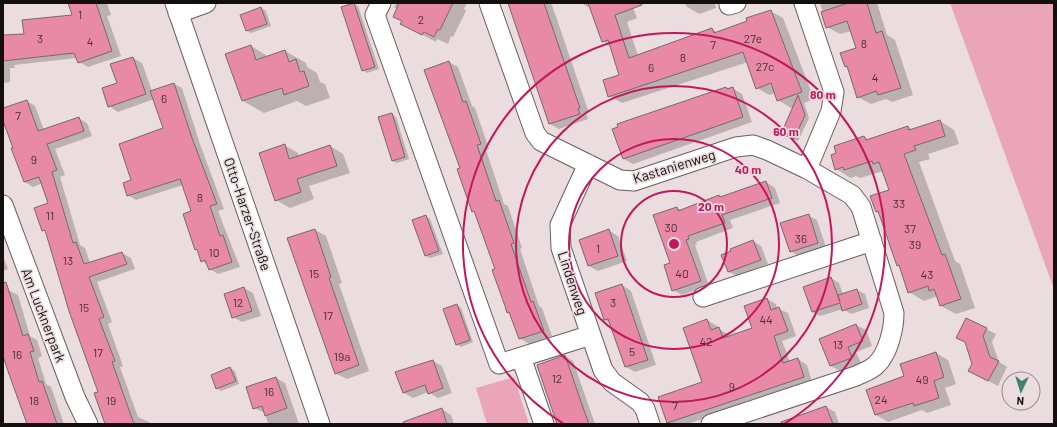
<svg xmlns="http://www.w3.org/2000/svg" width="1057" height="427" font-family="Barlow,sans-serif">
<rect width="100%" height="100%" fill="#ebdce0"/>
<path fill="#eaa5b9" d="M950,3h104v286z
M514,377l15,47h-42l-11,-36z"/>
<path fill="#0003" d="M69,3h38l4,12 -4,1 14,40 -33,11 -9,-5 -2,-4 -63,7 1,3h-5v14l-7,1v-47l22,-1 48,-19z
M396,3h71l-3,6 2,2 -13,26 -2,-1 -3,8 -11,-5 -1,3 -21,-11 -12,-10 -5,-12 -4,-2z
M515,3h34l3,2 37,108 -3,1 2,5 -29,10 -9,-5 -41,-119z
M581,3h50l6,15 -10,4 11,34 74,-27 6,4 52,-22 13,7 31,81 -10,4 5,15 -11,23 -12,-5 8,-29 -3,1 -13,-8 -2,-7 -7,2 -12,-7 -9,-26 -126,41 -13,-7 12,-20 -10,-30 -8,-5 -13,-35 -2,1z
M685,3h30l1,5 -17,6 -13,-8z
M820,3h57l10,32 8,5 18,55 -21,7 -6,-3 -15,5 -13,-7 -9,-29 -3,-2 11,-18 -5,-17 -12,3 -13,-7z
M354,4l4,2 21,63 -12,4 -4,-3z
M261,8l5,3 5,15 -20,7 -4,-2z
M251,46l18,11 16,-6 21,12 1,4 10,6 3,9 5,2 5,14 -24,8 -9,-5 -33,12 -21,-12z
M133,58l9,5 10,28 22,-7 8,4 18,56 24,65 -6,2 22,56 -22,7 -8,-5 -2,-4 -6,-4 -4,-10 -2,-2 -3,-37 -10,-27 -47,15 -8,-5 4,-14 32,-52 -10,-30 -36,13 -9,-6 9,-23z
M449,62l9,5 14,39 3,2 14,41 -3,1 18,54 4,2 14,42 -2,1 19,57 3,2 10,28 -23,8 -9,-6 -9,-24 -3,-2 -12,-42 -20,-58 -3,-1 -11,-43z
M726,88l3,2 3,-2 10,6 10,28 -119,42 -9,-5z
M27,101l8,5 9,24 34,-12 9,5 5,13 -37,13 10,26 -5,2 20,68 5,3 5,15 32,-10 9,5 4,11 -38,13 15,40 -4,2 15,42 -3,1 18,50 11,5 1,2h-34l-17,-31 -52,-161 -4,-2 7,-26 -7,-21 -10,4 -8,-5 -22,-63v-10z
M392,114l4,3 13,42 -12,4 -4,-2z
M940,121l14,9 5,14 -31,10 2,5 -11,3 36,99 5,3 15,44 -19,6 -15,-8 -3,-10 -14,5 -15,-9 -9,-25 -3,-2 -17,-51 -4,-3 14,-21 -7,-19 -23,7 -4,-2 -5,2 -15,-9 28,-32 5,3 39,-13 5,3z
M284,145l14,8 1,4 31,-11 13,8 7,19 -41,13 5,13 -24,9 -14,-8z
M766,182l9,6 5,15 -50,17 3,8 -37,14 1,2 -2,1 14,41 -27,9 -9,-5 -1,-26 5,-56 5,2 37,-14 2,2z
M426,216l4,3 13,35 -13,4 -4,-2z
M809,216l8,4 9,27 -27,9 -9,-5z
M315,230l11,6 16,47 -3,1 30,87 -22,8 -12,-6z
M608,230l10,6 9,25 -29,10 -9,-5z
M753,241l8,5 7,18 -31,12 -8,-4 -6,-17z
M3,256l5,13 -5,2z
M831,278l8,5 4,11 14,-4 8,4 4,14 -18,6 -8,-5 -23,7 -8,-4z
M622,285l9,6 25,74 -21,7 -9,-5 -15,-43 -6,-4z
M244,288l9,5 8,23 -19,6 -9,-5z
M8,290l10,5 12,41 7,4 5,16 -4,2 8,26 5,3 13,37h-32l-29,-71v-61z
M767,299l9,5 1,4 11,5 8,23 -14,5 8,21 8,-3 9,6 5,17 -125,42h-16l-3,-2 35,-40 4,-62 10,6 1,3 10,5 1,3 24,-9z
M457,305l4,3 12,34 -12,5 -4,-3z
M856,325l10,5 6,16 -16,6 5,11 -21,8 -9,-5z
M986,329l10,5 -4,8 7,20 8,5 -9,19 -19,-10 -13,-33 -9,-5z
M936,353l12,7 8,24 -11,4 6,17 -24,8 -5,-3 -34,12 -12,-7z
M565,356l8,5 22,63h-37z
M433,361l9,5 10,27 -14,5 -10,-6 -15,6 -9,-5z
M230,368l5,3 4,13 -18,7 -4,-3z
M276,378l9,5 14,41h-31l-3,-11 -11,-5z
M826,407l9,5 4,12h-29z
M442,409l9,6 3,9h-32z"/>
<path fill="#e989a8" stroke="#75696c" d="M68,3h28l16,48 -34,12 -4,-10 -71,8v-26l21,-1 -2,-14 50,-5z
M354,3l21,64 -13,4 -21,-64z
M399,3h54l-13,27 -2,-1 -4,8 -10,-5 -2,3 -22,-11 2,-3 -9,-4z
M508,3h36l36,105 -2,1 2,5 -31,10z
M588,3h54v2l-27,10 14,43 83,-30 2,5 33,-12 -1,-3 25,-8 31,82 -25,9 -6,-18 -15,6 -13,-37 -135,45 -5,-17 16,-5 -11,-35 -6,2z
M848,3h19l9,30 6,-2 19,57 -23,7 -2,-4 -19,7 -10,-32 -2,1 -5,-14 16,-5 -9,-27 -21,7 -5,-16z
M261,7l6,17 -21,7 -6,-16z
M251,45l5,15 29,-10 4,12 7,-3 4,13 4,-1 5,15 -25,9 -2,-7 -40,13 -17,-47z
M133,57l13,37 -38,13 -6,-19 15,-5 -7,-19z
M449,61l14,41 3,-1 15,43 -4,1 19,56 3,-1 15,43 -3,1 20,58 2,-1 11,30 -25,8 -10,-27 -2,1 -2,-7 -13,-36 3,-1 -21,-58 -2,1 -15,-43 3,-1 -36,-98z
M174,83l18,55 25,66 -7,2 10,30 3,-1 9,27 -23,8 -4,-10 -4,2 -4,-13 -2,1 -12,-36 8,-3 -11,-32 -53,17 -4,-13 8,-3 -12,-36 44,-16 -13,-37z
M726,87l1,2 6,-2 10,30 -120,42 -11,-30 6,-2 -1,-3z
M798,95l7,20 -11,24 -13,-5z
M27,100l11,31 41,-14 5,14 -37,13 10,26 -5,2 21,71 3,-1 8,22 38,-12 5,12 -38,13 15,40 -5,2 16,42 -3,1 22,62h-29l-11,-31 4,-1 -29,-81 -24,-81 -3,1 -8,-23 14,-5 -9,-26 -15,5 -13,-34h2l-10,-27v-13z
M392,113l13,44 -13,4 -14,-44z
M940,120l5,16 -31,10 2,4 -12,4 38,101 3,-1 16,45 -21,7 -6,-17 -5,2 -1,-5 -20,7 -9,-28 -2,1 -19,-55 -2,1 -6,-16 19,-6 -10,-28 -6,2 -1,-3 -28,9 -1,-3 -8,3 -4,-15 5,-2 -2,-7 30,-10 2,4 42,-14 1,4z
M285,144l4,15 41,-14 7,21 -40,13 4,13 -26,9 -16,-48z
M766,181l6,17 -50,17 3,8 -37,13 1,3 -3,1 15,41 -29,10 -8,-26 6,-2 -17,-48 24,-8 1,4 41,-16 1,2z
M809,214l9,29 -28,9 -10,-29z
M426,215l13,36 -14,5 -13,-36z
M315,229l16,48 -2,1 30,87 -24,9 -48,-136z
M609,229l9,27 -30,10 -9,-26z
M753,240l8,20 -33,12 -7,-17 10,-4 -1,-2z
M831,277l9,25 -2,-7 19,-6 5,15 -20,7 -2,-8 -28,9 -9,-25z
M6,282l17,54 5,-2 6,17 -4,1 9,30 3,-1 15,43h-30l-18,-50 -6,-18v-73z
M622,284l26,76 -23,7 -17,-48 -4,1 -9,-27z
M244,287l8,24 -20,7 -8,-24z
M767,298l4,12 8,-3 9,24 -14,5 9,27 15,-5 6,19 -137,46 -9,-26 44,-15 -19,-54 24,-9 4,11 8,-3 4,11 29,-10 -8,-22z
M457,304l13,36 -14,5 -13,-36z
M966,318l21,10 -4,8 7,21 9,4 -11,20 -20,-10 4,-7 -7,-22 -9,-4z
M856,324l7,17 -15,6 4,11 -22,8 -11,-27z
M936,352l8,25 -10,4 5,17 -25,8 -1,-3 -38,12 -9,-25 38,-14 -4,-12z
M565,355l16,47 8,22h-32l-20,-59z
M433,360l10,28 -15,6 -3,-9 -22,8 -8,-21z
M230,367l6,14 -20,8 -5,-14z
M276,377l11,31 -22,8 -3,-10 -9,3 -7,-22z
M826,406l7,18h-52v-2z
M442,408l5,16h-43l-1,-2z"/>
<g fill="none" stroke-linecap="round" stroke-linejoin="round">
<defs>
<path id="minor" d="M175,3l145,421
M381,3l-6,12 124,349 92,-29
M489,3l46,130 6,8 79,39 14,1 102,-34 17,-2 14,5 40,19 45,26 9,12 33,106c0,16 -6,41 -18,52 -5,5 -14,8 -20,11l-145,48
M804,3l30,89 -3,19 -24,58
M729,5l7,-2
M178,13l28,-10
M588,164l-28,61 1,23 42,122 9,12 28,20 5,7 5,15
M3,205l72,192 13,27
M703,297l169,-56
M521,357l23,67"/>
</defs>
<use href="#minor" stroke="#695d60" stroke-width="21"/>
<use href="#minor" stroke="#fff" stroke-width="19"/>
</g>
<g fill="none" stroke="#c2185b" stroke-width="2">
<circle cx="674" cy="244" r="53"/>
<circle cx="674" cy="244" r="105"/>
<circle cx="674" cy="244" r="158"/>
<path d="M564 424A211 211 0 1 1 784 424"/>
</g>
<g text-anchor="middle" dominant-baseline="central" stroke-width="3.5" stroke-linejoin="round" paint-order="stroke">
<g font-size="12" fill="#482e36">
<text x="80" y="14">1</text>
<text x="421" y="19">2</text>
<text x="40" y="38">3</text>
<text x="753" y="38">27e</text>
<text x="90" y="41">4</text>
<text x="864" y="43">8</text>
<text x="713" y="44">7</text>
<text x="683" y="57">8</text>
<text x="765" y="66">27c</text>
<text x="651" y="67">6</text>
<text x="875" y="77">4</text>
<text x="164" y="98">6</text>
<text x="18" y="115">7</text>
<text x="34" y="159">9</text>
<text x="200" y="197">8</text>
<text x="899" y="203">33</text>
<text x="50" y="215">11</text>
<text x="671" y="227">30</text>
<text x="910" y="228">37</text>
<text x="801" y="238">36</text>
<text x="915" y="244">39</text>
<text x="598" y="248">1</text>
<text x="214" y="252">10</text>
<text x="68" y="260">13</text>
<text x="314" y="273">15</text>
<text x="682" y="273">40</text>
<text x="927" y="274">43</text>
<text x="238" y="302">12</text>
<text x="613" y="302">3</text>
<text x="84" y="307">15</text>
<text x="328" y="315">17</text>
<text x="766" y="319">44</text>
<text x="706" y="341">42</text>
<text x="838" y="344">13</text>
<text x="632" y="351">5</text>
<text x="98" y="352">17</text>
<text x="17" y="354">16</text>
<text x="342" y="356">19a</text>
<text x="557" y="378">12</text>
<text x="922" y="379">49</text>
<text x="732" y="386">9</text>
<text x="269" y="391">16</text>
<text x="881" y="399">24</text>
<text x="34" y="400">18</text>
<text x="111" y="400">19</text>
<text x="675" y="405">7</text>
</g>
<g font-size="14" fill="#130f10" stroke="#ebdce0">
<text transform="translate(674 166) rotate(-17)">Kastanienweg</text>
<text transform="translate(248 214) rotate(71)">Otto-Harzer-Straße</text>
<text transform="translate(573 283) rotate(72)">Lindenweg</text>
<text transform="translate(44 315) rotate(69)">Am Lucknerpark</text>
</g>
</g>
<circle cx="674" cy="244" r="6" fill="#c2185b" stroke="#ebdce0" stroke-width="2"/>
<g font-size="12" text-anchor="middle" font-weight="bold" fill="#c2185b" stroke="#ebdce0" stroke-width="3.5" stroke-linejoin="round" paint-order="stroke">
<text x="823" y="99">80 m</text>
<text x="786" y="136">60 m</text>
<text x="748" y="174">40 m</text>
<text x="711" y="211">20 m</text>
</g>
<rect width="1057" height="427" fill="none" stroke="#130f10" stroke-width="8"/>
<g transform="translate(1021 391) rotate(184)"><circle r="19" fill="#ebdce0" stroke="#958a8d"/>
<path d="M0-3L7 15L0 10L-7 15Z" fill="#3e8172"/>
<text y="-6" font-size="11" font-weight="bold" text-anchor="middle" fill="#130f10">N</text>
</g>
</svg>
